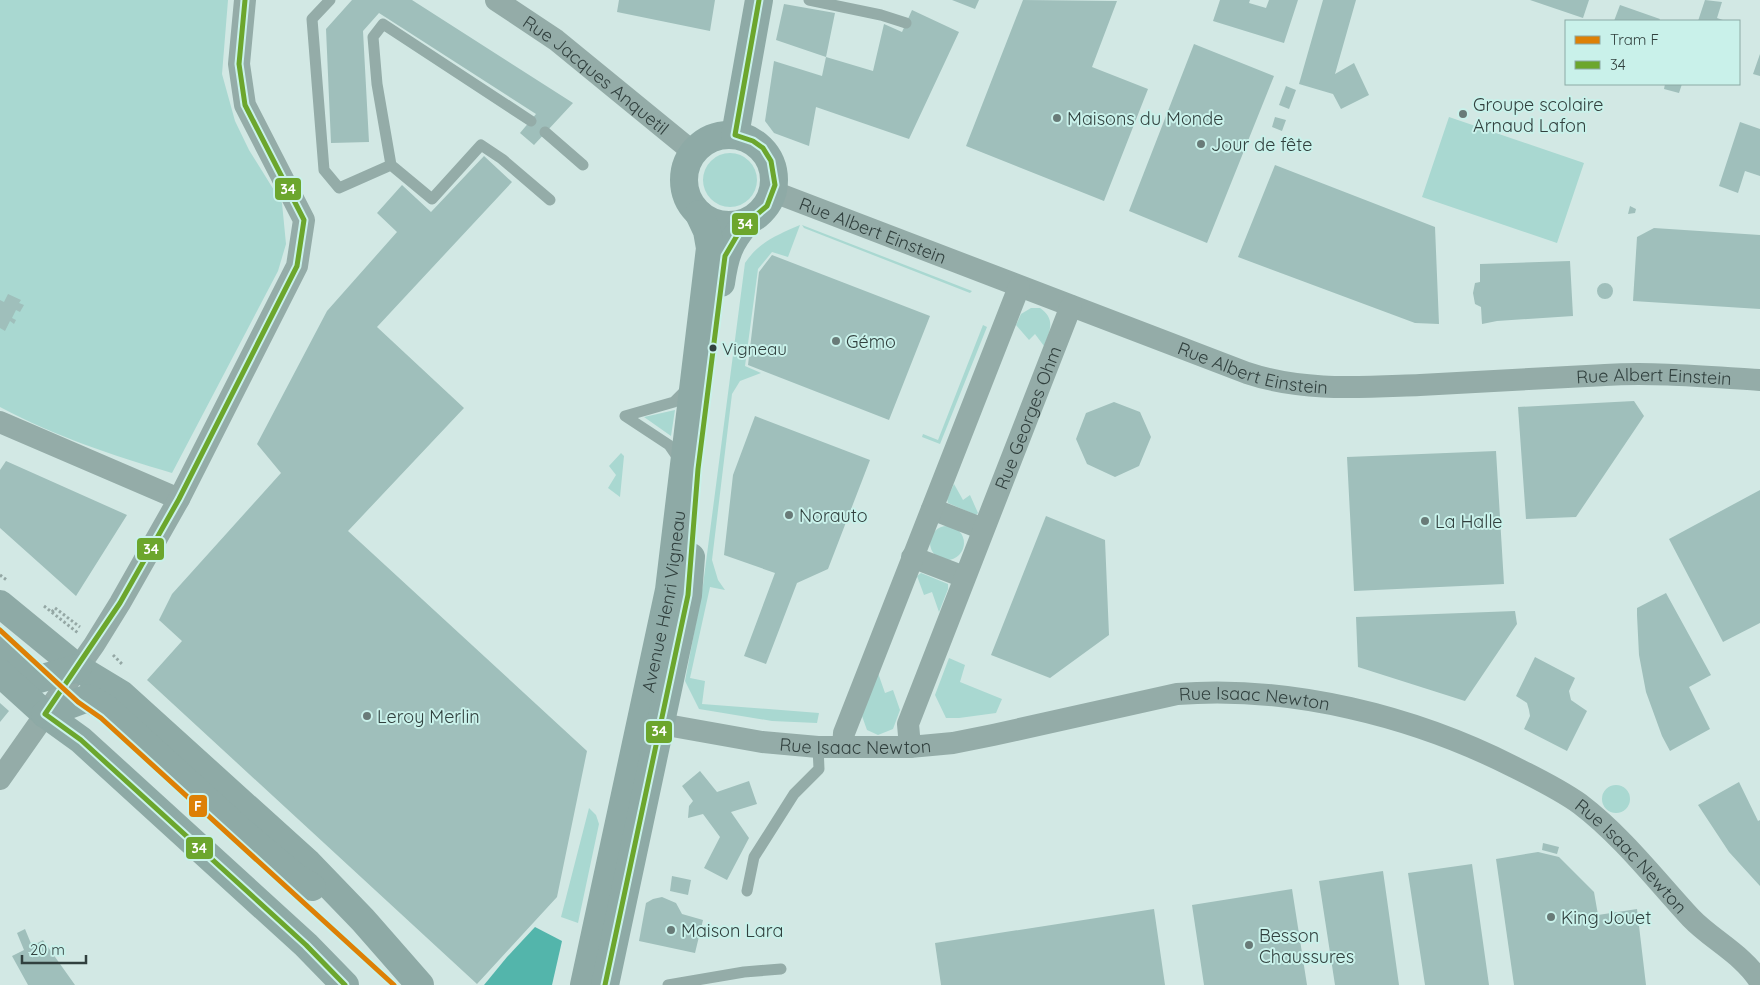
<svg xmlns="http://www.w3.org/2000/svg" width="1760" height="985" font-family="Quicksand,sans-serif">
<rect width="100%" height="100%" fill="#d2e8e4"/>
<path fill="#a9d8d1" d="M0,0h228l-6,74 13,47 14,29 33,53 4,41 -8,27 -106,202c-61,-18 -115,-36 -172,-66z
M1449,117l135,46 -27,80 -135,-46z
M703 180a27 27 0 1 1 54 0a27 27 0 1 1-54 0Z
M800,225l-12,32 -16,-5 -14,17 -13,97 16,7 -21,8 -8,13 -20,166 6,20 7,10 -15,-3 -20,91 15,3 -3,23 117,9 -2,10 -45,-2 -73,-12 -14,-28 18,-96 42,-322c14,-21 32,-28 55,-38z
M802,225l170,66 -2,2 -166,-65z
M1031,308h9c16,11 10,23 4,38l-9,-12 -6,6 -13,-15 5,-11z
M983,325l4,2 -47,117 -18,-7 1,-3 15,6z
M675,410l-4,26 -27,-19z
M621,453l3,3 -4,41 -12,-9 8,-13 -7,-9z
M954,484l9,16 7,-5 8,18 -2,2 -28,-12 -1,-4z
M930 543a17 17 0 1 1 34 0a17 17 0 1 1-34 0Z
M921,573l27,11v5l-9,23 -7,-20 -8,3 -7,-19z
M949,658l16,7 -5,17 42,17 -6,14 -37,5h-13l-11,-23z
M878,673l7,20 8,-3 7,20 -7,19 -15,6 -11,-5 -5,-14z
M1602 799a14 14 0 1 1 28 0a14 14 0 1 1-28 0Z
M589,808l7,7 3,9 -21,99 -17,-6z"/>
<path fill="#53b5ab" d="M535,927l27,14 -10,44h-68l23,-28z"/>
<path fill="#9fbfbb" d="M352,0h60l161,103 -39,42 -14,-12 16,-19 -157,-101 -16,18 6,111 -38,1 -5,-114z
M619,0h96l-5,31 -93,-19z
M952,0h27l-4,9z
M1023,0l94,1 -25,66 56,22 -44,112 -138,-55z
M1220,0h30l-1,3 17,5 3,-8h29l-14,43 -71,-22z
M1323,0h33l-21,74 19,-11 15,32 -28,14 -8,-15 -34,-10z
M1530,0h59l-6,18z
M1705,0l17,2 -5,16 9,3h-28z
M784,4l51,9 -9,44 47,14 11,-47 18,8 10,-22 47,22 -50,107 -93,-32 -7,39 -35,-13 -9,-12 9,-60 48,15 4,-19 -50,-17z
M1620,5l40,14 -1,2h-45z
M1194,44l80,32 -67,167 -78,-32z
M1760,54v22l-7,-2z
M1665,84h17l-3,9 -15,-4z
M1286,86l10,4 -7,19 -10,-4z
M1275,117l11,3 -4,11 -10,-4z
M1740,122l20,7v47l-15,-5 -7,22 -19,-7z
M484,156l28,26 -135,145 87,81 -116,123 239,220 -30,146 -80,87 -330,-304 35,-39 -23,-21 13,-26 109,-121 -24,-29 70,-133 70,-79 -20,-19 25,-28 29,27z
M1275,165l160,62 4,97 -24,-1 -177,-66z
M1630,206l6,3 -1,4 -7,1z
M1654,228l106,7v74l-127,-8 4,-64z
M772,255l158,61 -41,104 -141,-55 11,-93z
M1570,261l3,55 -76,5 -15,3 -1,-17 -6,-3 -2,-11 2,-10 5,-1v-18z
M1597 291a8 8 0 1 1 16 0a8 8 0 1 1-16 0Z
M8,294l13,6 -2,3 5,2 -4,7 -4,-2 -4,8 4,2 -2,4 -4,-3 -5,10 -5,-3v-28l4,2z
M1634,401l10,15 -68,101 -50,2 -8,-112z
M1114,402l26,10 11,25 -12,29 -24,11 -28,-13 -11,-25 10,-26z
M755,416l115,44 -42,109 -31,14 -31,81 -22,-8 31,-83 -51,-18 9,-80z
M1496,451l8,133 -150,7 -7,-134z
M6,461l121,54 -51,81 -76,-68v-58z
M1760,490v133l-37,19 -54,-103z
M1046,516l59,24 4,95 -59,43 -59,-23z
M1666,593l45,82 -22,12 21,42 -40,22 -8,-15 -16,-44 -7,-37 -2,-40v-7z
M1515,611l2,13 -52,77 -107,-34 -2,-50z
M1535,657l40,21 -6,13 2,9 16,11 -20,40 -43,-22 6,-13 -1,-6 -2,-7 -11,-7z
M0,703l9,8 -9,11z
M700,771l17,21 32,-11 8,23 -26,8 18,26 -22,42 -23,-12 16,-31 -17,-23 -15,4 1,-12 4,-5 -11,-15z
M1739,782l19,39 2,-1v66l-31,-34 -31,-47z
M1543,843l16,4 -2,7 -15,-4z
M1538,852l21,5 35,35 4,23 39,-6 9,76h-132l-18,-126z
M1472,864l17,121h-64l-17,-112z
M1383,871l16,114h-64l-16,-104z
M672,876l19,4 -3,15 -18,-4z
M1292,889l15,96h-103l-12,-80z
M662,897l14,6 6,11 21,6 -8,33 -56,-12 7,-38 7,-4z
M1154,909l11,76h-224l-6,-42z
M25,929l7,17 11,-6 32,45h-47l-16,-29 12,-6 -7,-17z"/>
<g fill="none" stroke-linecap="round" stroke-linejoin="round">
<path stroke="#94a7a4" stroke-width="3" stroke-dasharray="2.5 2.5" stroke-linecap="butt" d="M0,575l8,6
M44,606l34,27
M52,612l3,-4 25,19
M113,655l10,10"/>
<path stroke="#94aca8" stroke-width="11" d="M330,0l-18,19 12,151 15,18 52,-23
M809,0l72,15 25,8
M531,121l-148,-97 -10,13 4,47 14,81 41,34 49,-54 21,14 48,41
M545,132l38,33
M680,461l-11,-16 -44,-29 49,-14 15,-15
M747,891l7,-34 40,-63 25,-25 -1,-22
M668,985l76,-13 37,-3"/>
<g stroke="#94aca8" stroke-width="22">
<path id="s1" d="M496,0l60,40 137,112"/>
<path id="s2" d="M774,192l473,181c57,19 114,14 173,12 61,-3 123,-7 185,-10 51,-3 104,2 155,5"/>
<path d="M0,422l179,77"/>
<path d="M932,509l51,20"/>
<path d="M912,557l52,20"/>
<path id="s3" d="M661,724l101,18 56,5h92l43,-4 40,-8 184,-41c112,-9 237,22 337,73 22,11 45,22 66,37 42,32 75,75 111,114 21,22 53,37 69,64"/>
<path d="M843,747l1,-14 175,-446"/>
<path id="s4" d="M910,747l-2,-23 163,-418"/>
<path d="M0,779l94,-134 26,-42 59,-104 118,-233 7,-46 -59,-115 -6,-41 6,-64"/>
</g>
<g stroke="#8eaaa6" stroke-width="28">
<circle cx="729" cy="180" r="45"/>
<path d="M735,135l24,-135"/>
<path d="M721,283c4,-28 8,-40 26,-61"/>
<path d="M0,604l78,64 43,26 135,122 52,47 55,57 57,65"/>
<path d="M0,646l39,33 39,-11"/>
<path d="M0,673l45,41 36,26 225,205 39,40"/>
<path d="M45,714l43,-16 20,12 133,121 52,44 19,12"/>
<path id="s5" d="M584,985l85,-395 41,-342 -3,-17 -8,-17"/>
<path d="M605,985l83,-390 3,-38"/>
</g>
<defs>
<path id="bus-1" d="M245,0l-6,64 6,41 59,115 -7,46 -118,233 -59,104 -75,111 36,26 225,205 39,40
M605,985l83,-390 10,-126 27,-213 17,-29 25,-21 8,-21 -4,-24 -8,-13 -10,-7 -18,-6 24,-135"/>
</defs>
<use href="#bus-1" stroke="#c9f1ea" stroke-width="9"/>
<use href="#bus-1" stroke="#6ca62d" stroke-width="5"/>
<defs>
<path id="tram-1" d="M0,630l78,72 23,16 293,267"/>
</defs>
<use href="#tram-1" stroke="#c9f1ea" stroke-width="9"/>
<use href="#tram-1" stroke="#dd8006" stroke-width="5"/>
</g>
<g fill="#697b78" stroke="#c9f1ea" stroke-width="2">
<circle cx="1463" cy="114" r="5"/>
<circle cx="1057" cy="118" r="5"/>
<circle cx="1201" cy="144" r="5"/>
<circle cx="836" cy="341" r="5"/>
<circle cx="789" cy="515" r="5"/>
<circle cx="1425" cy="521" r="5"/>
<circle cx="367" cy="716" r="5"/>
<circle cx="1551" cy="917" r="5"/>
<circle cx="671" cy="930" r="5"/>
<circle cx="1249" cy="945" r="5"/>
</g>
<circle fill="#31403e" stroke="#c9f1ea" stroke-width="2" cx="713" cy="348" r="4.5"/>
<g text-anchor="middle" dominant-baseline="central" stroke-width="4" stroke-linejoin="round" paint-order="stroke">
<g font-size="17" fill="#31403e" stroke="#c9f1ea" text-anchor="start">
<text x="722" y="348">Vigneau</text>
</g>
<g font-size="18" fill="#31403e" stroke="#c9f1ea">
<text stroke="none"><textPath href="#s1" startOffset="125">Rue Jacques Anquetil</textPath></text>
<text stroke="none"><textPath href="#s2" startOffset="106">Rue Albert Einstein</textPath></text>
<text stroke="none"><textPath href="#s2" startOffset="511">Rue Albert Einstein</textPath></text>
<text stroke="none"><textPath href="#s2" startOffset="915">Rue Albert Einstein</textPath></text>
<text stroke="none"><textPath href="#s4" startOffset="352">Rue Georges Ohm</textPath></text>
<text stroke="none"><textPath href="#s5" startOffset="392">Avenue Henri Vigneau</textPath></text>
<text stroke="none"><textPath href="#s3" startOffset="601">Rue Isaac Newton</textPath></text>
<text stroke="none"><textPath href="#s3" startOffset="196">Rue Isaac Newton</textPath></text>
<text stroke="none"><textPath href="#s3" startOffset="1021">Rue Isaac Newton</textPath></text>
</g>
<g font-size="18" fill="#31403e" stroke="#c9f1ea" text-anchor="start">
<text x="1473" y="104">Groupe scolaire<tspan x="1473" dy="21">Arnaud Lafon</tspan></text>
<text x="1067" y="118">Maisons du Monde</text>
<text x="1211" y="144">Jour de fête</text>
<text x="846" y="341">Gémo</text>
<text x="799" y="515">Norauto</text>
<text x="1435" y="521">La Halle</text>
<text x="377" y="716">Leroy Merlin</text>
<text x="1561" y="917">King Jouet</text>
<text x="681" y="930">Maison Lara</text>
<text x="1259" y="935">Besson<tspan x="1259" dy="21">Chaussures</tspan></text>
</g>
</g>
<g stroke="#c9f1ea" stroke-width="2">
<rect x="274" y="177" width="28" height="24" rx="5" fill="#6ca62d"/>
<rect x="731" y="212" width="28" height="24" rx="5" fill="#6ca62d"/>
<rect x="136" y="537" width="29" height="24" rx="5" fill="#6ca62d"/>
<rect x="645" y="720" width="28" height="24" rx="5" fill="#6ca62d"/>
<rect x="188" y="794" width="20" height="24" rx="5" fill="#dd8006"/>
<rect x="185" y="836" width="29" height="24" rx="5" fill="#6ca62d"/>
</g>
<g font-size="14" text-anchor="middle" font-weight="bold" fill="#fff">
<text x="288" y="194">34</text>
<text x="745" y="229">34</text>
<text x="151" y="554">34</text>
<text x="659" y="736">34</text>
<text x="198" y="811">F</text>
<text x="199" y="853">34</text>
</g>
<rect x="1565" y="20" width="175" height="65" fill="#c9f1ea" stroke="#8caaa5"/>
<rect x="1575" y="36" width="25" height="8" fill="#dd8006" stroke="#8caaa5"/>
<text x="1610" y="45" font-size="15" fill="#31403e">Tram F</text>
<rect x="1575" y="61" width="25" height="8" fill="#6ca62d" stroke="#8caaa5"/>
<text x="1610" y="70" font-size="15" fill="#31403e">34</text>
<path d="M22 955v8h64v-8" fill="none" stroke="#31403e" stroke-width="2.5"/>
<text x="30" y="955" font-size="15" fill="#31403e" stroke="#c9f1ea" stroke-width="4" paint-order="stroke">20 m</text>
</svg>
